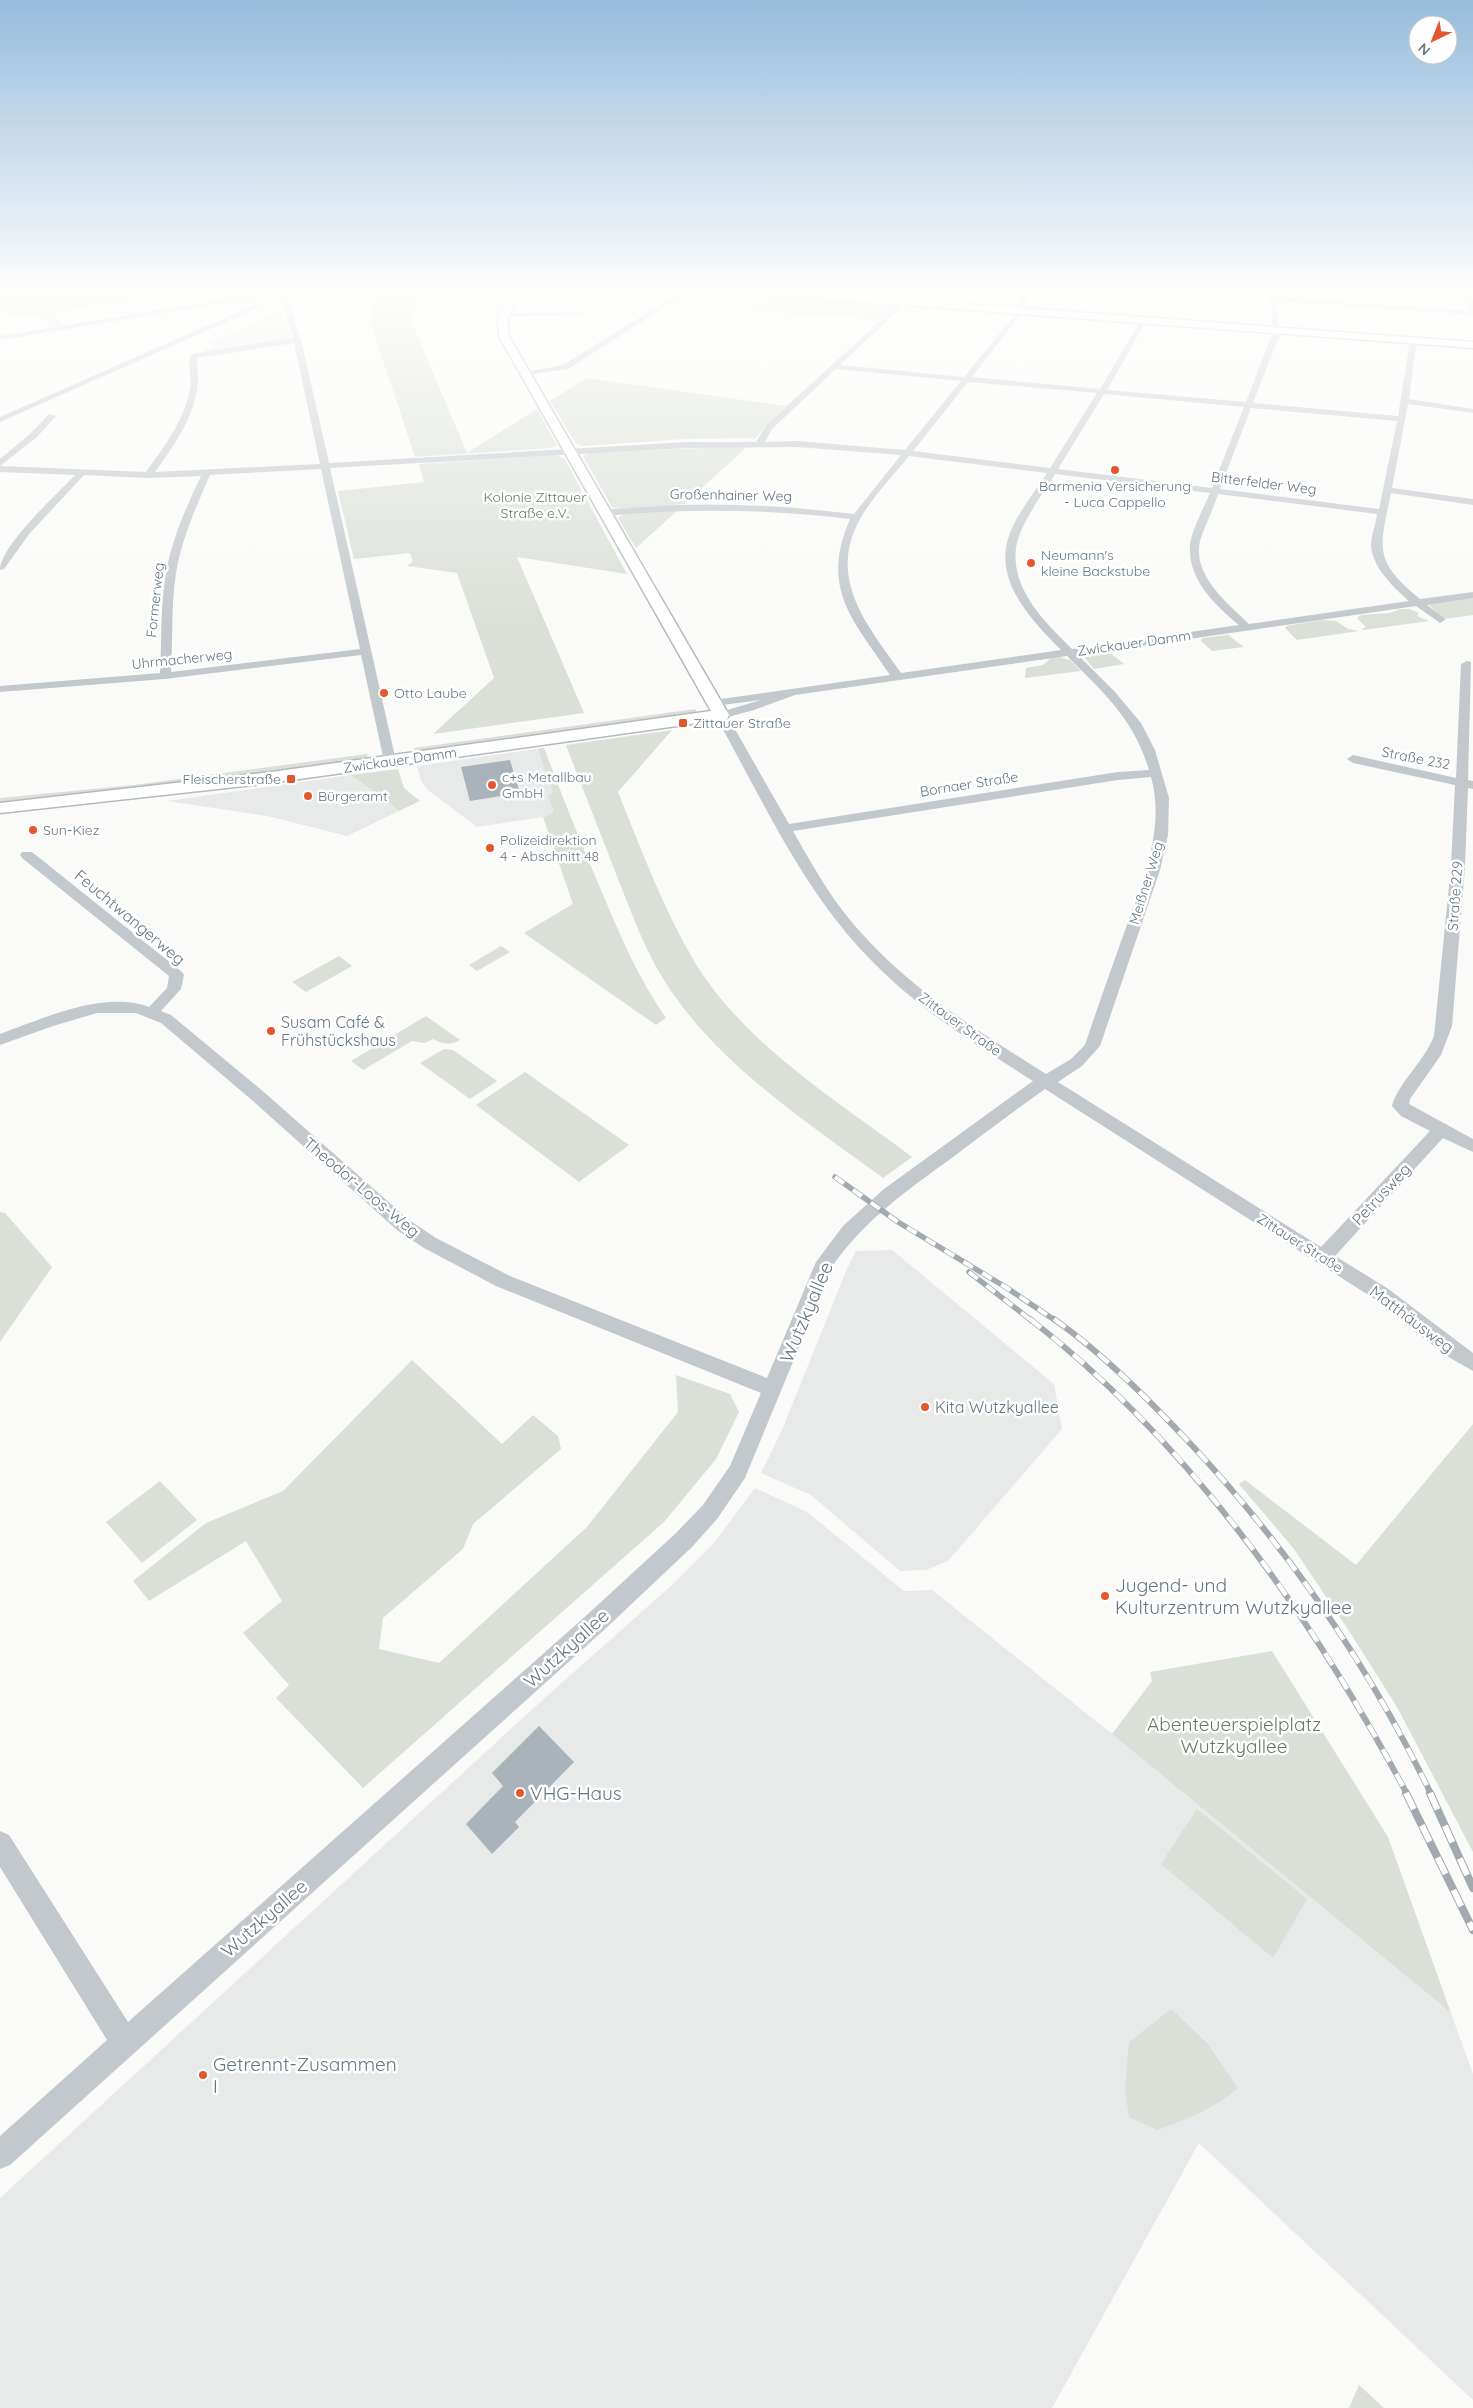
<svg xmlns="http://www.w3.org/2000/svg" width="1473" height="2408" font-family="Quicksand,sans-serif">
<rect width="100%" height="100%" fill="#fafaf8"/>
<path fill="#e8e9e9" d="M786,291h132l-10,9z
M281,310l10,28 -85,15 -2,-3 11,-5 -8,-1z
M544,748l24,65 -91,14 -49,-37 -7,-9 -4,-15z
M351,775l48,36 -52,25 -80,-20 -100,-15z
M892,1250l162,134 8,45 -114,132 -22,9 -26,1 -89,-76 -50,-22 21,-43 64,-159 10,-20z
M755,1488l52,24 97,79 28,-1 180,144 339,279 22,61v326l-274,-257 -147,265h-1052v-210l538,-494 134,-119 42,-42z"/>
<path fill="#dadfd7" d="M0,291h193l-139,21 8,13 -10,2 -14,-12 -23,3 -8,-6 -7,1z
M383,291h44l-18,25 58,137 70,-44 20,36 -6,3 -136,9 -45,-136 2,-12z
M773,295l125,9 -18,16 -129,-9z
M586,378l200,28 -22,21 -8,11 -72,1 -100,7 -8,-2 -26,-43z
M748,446l-64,58 -63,5 -9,-2 -29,-51 5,-3z
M556,455l8,3 63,116 -110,-17 67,156 -151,21 61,-56 -37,-105 -50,-7 6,-5 -3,-8 -56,6 -16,-68 86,-9 -5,-18z
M678,510l-42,38 -18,-30 6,-4z
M1473,597v18l-29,4 -16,-15z
M1400,609h10l9,4 -2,3 12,5 -66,9 -1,-1 4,-2 -9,-9 4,-3 29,-2z
M1322,620l14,1 12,8 11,2 -62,9 -12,-12 1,-2z
M1228,635l16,12 -32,4 -11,-10 1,-3z
M1108,651l16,13 -30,5 -10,-12 2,-3z
M1059,657l11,3 11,11 -56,7 1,-10 17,-3 8,-7z
M695,709l3,6 -282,40 -2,-7z
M672,730l-54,62c23,57 45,116 76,169 51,84 141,138 218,196l-29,21c-76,-56 -160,-110 -214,-190 -23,-34 -36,-72 -51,-109 -17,-45 -35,-89 -52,-134z
M544,748c18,48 37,95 57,142 19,45 37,88 65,128l-10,7 -132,-92 49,-29 -30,-87 7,-2 4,-4 -6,-15 5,-4 -15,-43z
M367,754l1,7 -368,45v-8l134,-13z
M398,769l6,19 16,13 -21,10 -48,-36z
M501,946l9,6 -33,19 -8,-6z
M339,956l13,10 -46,26 -14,-10z
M426,1016l34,24c-10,6 -17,4 -27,-1l-8,4 -13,-2 -49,29 -12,-9z
M444,1049l9,1 44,31 -27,18 -50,-36z
M525,1072l104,73 -50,37 -103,-77z
M0,1212l5,1 47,54 -52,75z
M412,1360l90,84 31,-29 25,21 3,13 -88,75 -10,25 -80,69 -4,31 60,14 148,-136 91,-115 -2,-37 54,19 9,18 -23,47 -52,63 -301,266 -87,-90 13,-13 -46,-52 39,-32 -36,-60 -97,60 -16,-20 73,-58 77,-32z
M1473,1424v428l-76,-145 -46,-73 -57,-85 -55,-65 6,-4 111,85z
M160,1481l37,39 -55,43 -36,-41z
M1272,1651l116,186 63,176 -339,-279 40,-53 -2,-9z
M1197,1809l110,90 -34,59 -112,-94z
M1171,2009l36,34 31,45c-24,21 -51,31 -81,42l-28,-13 -4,-27 4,-48z
M1359,2385l25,23h-35z"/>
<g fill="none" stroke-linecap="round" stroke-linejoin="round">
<path stroke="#bbc7cb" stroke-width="2.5" d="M0,305l23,-5 102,-9"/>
</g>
<path fill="#aab3b9" d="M510,760l10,33 -50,8 -9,-34z
M539,1726l35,36 -59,60 4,5 -27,27 -26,-30 37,-38 -11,-13z"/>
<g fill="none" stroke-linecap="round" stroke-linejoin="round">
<defs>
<path id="secondary" d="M516,291h10c-14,16 -23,25 -16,47l219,377 -2,4 -456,64 -271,30v-10l271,-31 440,-61 -211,-373c-6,-19 1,-34 16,-47z
M751,291h47l675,51v6l-718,-54z"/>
</defs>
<use href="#secondary" stroke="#b3babf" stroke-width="3"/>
<path fill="#c3c8cc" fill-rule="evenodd" d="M273,291l14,4 15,49 27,119 358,-21h69l10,-17 136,-124 5,1 -67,63 124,12 52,-64 8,-22h6l-8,22 -50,64 128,12 41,-69 3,-2 3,2 -40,70 139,12 26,-68v-26l-6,-17h6l3,6 194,14 -7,-20h6l5,12v12l-197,-14 4,33 -27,69 145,13 12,-75 7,-2 -8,60 64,10v4l-65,-9 -16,84 81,11v6l-82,-12c-11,55 -19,67 29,106l53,-7v6l-46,7 17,13 1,2 -5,3 -24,-17 -338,49 37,37 26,31 14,27 14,48 -1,37 -8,35 -60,176 -18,20 -24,16 263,165 109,-116 -29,-15 -9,-10c6,-23 32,-44 42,-70l17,-170 4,-81 -102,-22 -6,-4 6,-4 103,23 5,-114 6,-3 4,1 -3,118 5,1v8l-5,-1 -3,78 -13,160 -11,29 -31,44 -1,5 64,35v13l-30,-14 -108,118 52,32 86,65v18l-28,-16 -72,-57 -328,-209c-32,23 -64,47 -96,71 -43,31 -85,61 -116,105l-88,213 -28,41 -25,28 -88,83 -594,535 -10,4v-33l107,-96 -107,-173v-36l9,4 119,187 460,-408 88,-81 27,-28 27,-39 31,-73 -265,-107 -72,-38 -27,-18 -144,-129 -92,-78 -25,-10h-39l-44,13 -53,19v-11c41,-15 105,-44 149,-27l18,-19 2,-12 -147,-118 -2,-3 2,-3h10l150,120 2,3 -3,14 -20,22 10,4 94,78 144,127 27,18 74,38 257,102 49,-116 27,-36 41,-37 149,-108c-58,-37 -118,-74 -166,-125 -66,-69 -106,-159 -152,-241l2,-2 44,-13 -47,6 -6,-3 6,-3 176,-25c-38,-56 -70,-87 -40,-156 -82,-10 -163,-11 -245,-3l-5,-3c7,-5 21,-4 30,-5 75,-7 149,-3 224,6l47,-59 -104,-8 -110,1 -357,20 66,293 -2,3h-8l-2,-3 -23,-106 -196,24 -165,13v-6l160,-13c2,-33 0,-67 6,-100 6,-34 20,-66 35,-97l-53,2 -64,-3 -54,58 -26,36 -4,1c0,-24 57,-76 75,-95l-75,-3v-6l146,6c18,-25 38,-51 44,-83 2,-11 -3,-24 1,-35l102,-16 -12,-42 -6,-1 -275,45v-4zM294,343l26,121 -165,8c18,-25 37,-51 42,-83 2,-10 0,-21 0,-31zM836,369l125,12 -56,69 -108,-9 -32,1 7,-13zM968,382l129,11 -47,75 -137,-17zM1104,394l140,13 -32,81 -154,-19zM1251,408l146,13 -18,88 -159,-20zM909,456l138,17c-14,22 -37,48 -41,75 -6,40 29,76 55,102l-160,23c-34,-48 -74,-94 -41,-154 12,-22 34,-44 49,-63zM321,469l39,180 -189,23c2,-33 0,-67 5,-99 6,-35 20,-66 34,-98zM1055,474l155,19c-6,14 -18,37 -20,51 -3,35 25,61 49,81l-167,24c-27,-27 -61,-59 -56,-101 3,-23 27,-54 39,-74zM1218,494l159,20c-1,10 -6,22 -6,32 2,22 23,42 38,55l-160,23c-21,-20 -57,-49 -49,-83 5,-16 13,-31 18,-47zM1067,656c36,36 67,63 82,114l-31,2 -329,52 -61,-107 26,-7 41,-15zM1151,777c15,54 -10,108 -28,159 -13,36 -26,73 -38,109l-14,14 -25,15c-78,-49 -158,-99 -212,-175 -15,-22 -28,-45 -41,-68l325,-51z
M682,291h8l-122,78 -43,6 -4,-2 42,-8z
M253,301h4l3,6 -260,115v-5l254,-112z
M581,312l2,3 -80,2 -3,-2 3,-2z
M49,414l7,2 -19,21 -37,29v-7l31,-26z"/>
<use href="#secondary" fill="#fff" fill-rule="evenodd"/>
<defs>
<path id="rail-far2" d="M835,1177l63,45 109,66 49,33
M969,1272l63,49"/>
<path id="rail-far1" d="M1030,1319c161,125 282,297 377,475
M1054,1319c49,35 91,77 132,120 99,105 182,225 245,355"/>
<path id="rail" d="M1406,1793l67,137
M1430,1793l43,95"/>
</defs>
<use href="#rail-far2" stroke="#a2aab0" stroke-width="5.5"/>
<use href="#rail-far1" stroke="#a2aab0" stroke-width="6"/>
<use href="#rail" stroke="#a2aab0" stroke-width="8"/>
<use href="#rail-far2" stroke="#fff" stroke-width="4" stroke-dasharray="11" stroke-linecap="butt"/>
<use href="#rail-far1" stroke="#fff" stroke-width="4.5" stroke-dasharray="14" stroke-linecap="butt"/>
<use href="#rail" stroke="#fff" stroke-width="6" stroke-dasharray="18" stroke-linecap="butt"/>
</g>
<linearGradient id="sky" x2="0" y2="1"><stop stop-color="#96bcdc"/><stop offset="0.46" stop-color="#fdfdfc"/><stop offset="1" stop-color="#fdfdfc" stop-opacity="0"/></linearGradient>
<rect width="1473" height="628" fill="url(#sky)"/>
<g fill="#e4572e" stroke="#fff" stroke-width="2">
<circle cx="1115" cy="470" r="5"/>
<circle cx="1031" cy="563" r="5"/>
<circle cx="384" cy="693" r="5"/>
<rect x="678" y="718" width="10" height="10" rx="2.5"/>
<rect x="286" y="774" width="10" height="10" rx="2.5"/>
<circle cx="492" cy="785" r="5"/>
<circle cx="308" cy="796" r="5"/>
<circle cx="33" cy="830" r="5"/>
<circle cx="490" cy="848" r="5"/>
<circle cx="271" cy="1031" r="5"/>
<circle cx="925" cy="1407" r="5"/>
<circle cx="1105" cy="1596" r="5"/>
<circle cx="520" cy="1793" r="5"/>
<circle cx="203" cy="2075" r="5"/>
</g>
<g text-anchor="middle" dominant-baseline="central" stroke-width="5" stroke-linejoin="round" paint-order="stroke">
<g font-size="14" fill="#657683" stroke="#fff">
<text transform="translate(1264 483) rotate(7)">Bitterfelder Weg</text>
<text transform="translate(731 495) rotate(1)">Großenhainer Weg</text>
<text transform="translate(155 600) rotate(-84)">Formerweg</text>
<text transform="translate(1134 643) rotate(-8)">Zwickauer Damm</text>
<text transform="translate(182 659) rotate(-6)">Uhrmacherweg</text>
<text transform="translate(1416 758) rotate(11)">Straße 232</text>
<text transform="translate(400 760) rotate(-8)">Zwickauer Damm</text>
<text transform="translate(969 784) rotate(-9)">Bornaer Straße</text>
<text transform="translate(1146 883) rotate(-73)">Meißner Weg</text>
<text transform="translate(1455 896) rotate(-86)">Straße 229</text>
<text transform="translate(960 1024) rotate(36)">Zittauer Straße</text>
<text transform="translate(1300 1243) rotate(32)">Zittauer Straße</text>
</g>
<g font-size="14" fill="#657683" stroke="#fff" text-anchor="start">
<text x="1115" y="486" text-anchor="middle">Barmenia Versicherung<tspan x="1115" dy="16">- Luca Cappello</tspan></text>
<text x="1041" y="555">Neumann's<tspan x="1041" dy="16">kleine Backstube</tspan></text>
<text x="394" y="693">Otto Laube</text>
<text x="693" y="723">Zittauer Straße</text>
<text x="502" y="777">c+s Metallbau<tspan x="502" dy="16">GmbH</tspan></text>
<text x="281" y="779" text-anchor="end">Fleischerstraße</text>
<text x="318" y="796">Bürgeramt</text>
<text x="43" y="830">Sun-Kiez</text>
<text x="500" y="840">Polizeidirektion<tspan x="500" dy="16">4 - Abschnitt 48</tspan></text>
</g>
<g font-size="14" fill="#687a64" stroke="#fff">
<text x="535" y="497">Kolonie Zittauer<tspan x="535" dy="16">Straße e.V.</tspan></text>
</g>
<g font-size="16" fill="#657683" stroke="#fff">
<text transform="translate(130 917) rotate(40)">Feuchtwangerweg</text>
<text transform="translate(362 1187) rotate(40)">Theodor-Loos-Weg</text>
<text transform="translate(1381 1194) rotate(-47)">Petrusweg</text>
<text transform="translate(1412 1319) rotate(37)">Matthäusweg</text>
</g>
<g font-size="16" fill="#657683" stroke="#fff" text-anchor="start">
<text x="281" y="1022">Susam Café &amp;<tspan x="281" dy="18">Frühstückshaus</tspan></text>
<text x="935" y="1407">Kita Wutzkyallee</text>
</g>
<g font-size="19" fill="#657683" stroke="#fff">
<text transform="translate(806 1312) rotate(-67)">Wutzkyallee</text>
<text transform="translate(566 1648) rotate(-42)">Wutzkyallee</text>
<text transform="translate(264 1918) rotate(-41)">Wutzkyallee</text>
</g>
<g font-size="19" fill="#657683" stroke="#fff" text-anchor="start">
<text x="1115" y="1585">Jugend- und<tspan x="1115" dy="22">Kulturzentrum Wutzkyallee</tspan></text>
<text x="530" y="1793">VHG-Haus</text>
<text x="213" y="2064">Getrennt-Zusammen<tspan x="213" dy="22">I</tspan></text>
</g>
<g font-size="19" fill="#687a64" stroke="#fff">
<text x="1234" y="1724">Abenteuerspielplatz<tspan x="1234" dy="22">Wutzkyallee</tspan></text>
</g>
</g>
<g transform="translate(1433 40) rotate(223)"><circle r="24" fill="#ffffff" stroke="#c1c8cd"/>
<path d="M0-4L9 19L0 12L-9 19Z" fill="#e4572e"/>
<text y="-8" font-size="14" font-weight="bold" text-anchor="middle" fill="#657683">N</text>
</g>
</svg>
